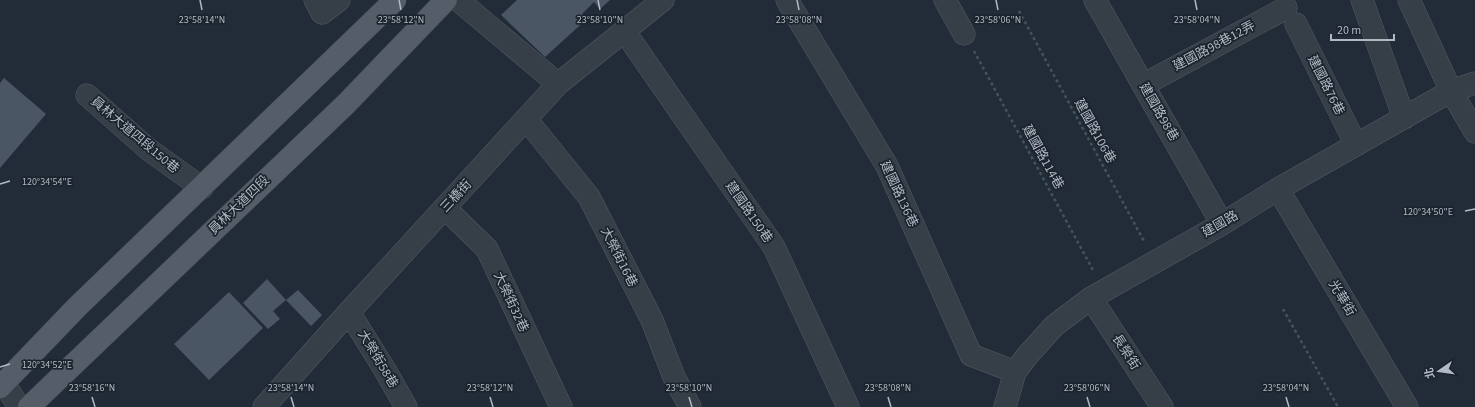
<svg xmlns="http://www.w3.org/2000/svg" width="1475" height="407" font-family="'Source Sans 3','Noto Sans TC',sans-serif">
<rect width="100%" height="100%" fill="#222c38"/>
<path fill="#4a5664" d="M517,0h93l-10,9 -6,-7 -12,12 6,4 -43,39 -44,-42z
M4,78l42,36 -46,54v-85z
M267,279l19,21 -13,11 7,8 -12,10 -25,-26z
M298,290l24,25 -11,11 -25,-26z
M229,292l34,36 -54,52 -35,-36z"/>
<g fill="none" stroke-linecap="round" stroke-linejoin="round">
<defs>
<path id="minor" d="M315,0l7,13 17,-13
M458,0l100,84
M787,0l100,166 84,189 44,17
M945,0l19,34
M1095,0l127,224
M1362,0l42,118
M1409,0l42,91 24,41
M1296,24l60,121
M625,32l149,215 74,160
M1143,85l143,-77
M87,95l61,54 54,39
M526,119l63,78 63,123 22,57 16,30
M1278,189l129,218
M445,208l42,41 74,158
M1091,298l71,109
M349,312l36,58 21,37
M4,383l15,24
M264,407l85,-95 209,-228 105,-84
M1005,407l10,-35 12,-16 27,-30 37,-28 131,-74 56,-35 173,-98 24,-8"/>
<path id="major" d="M0,387l77,-80 318,-307
M29,407l317,-303 100,-104"/>
</defs>
<use href="#minor" stroke="#545c66" stroke-width="23"/>
<use href="#major" stroke="#3f4752" stroke-width="23"/>
<path stroke="#425456" stroke-width="2.5" stroke-dasharray="3 3" stroke-linecap="butt" d="M1019,11l126,232
M974,51l120,221
M1283,309l55,98"/>
<use href="#minor" stroke="#363e48" stroke-width="22"/>
<use href="#major" stroke="#545d68" stroke-width="22"/>
</g>
<path fill="none" stroke="#b1b9c5" stroke-width="1.5" d="M200,0l2,10M399,0l2,10M598,0l2,10M797,0l2,10M996,0l2,10M1195,0l2,10M0,184l10,-3M1465,211l10,-2M0,367l10,-3M92,397l3,10M291,397l3,10M490,397l3,10M689,397l3,10M888,397l3,10M1087,397l3,10M1286,397l3,10"/>
<g text-anchor="middle" dominant-baseline="central" stroke-width="3.5" stroke-linejoin="round" paint-order="stroke">
<g font-size="13" fill="#b1b9c5" stroke="#1b232d">
<text transform="translate(1214 46) rotate(-28)">建國路98巷12弄</text>
<text transform="translate(1326 85) rotate(63)">建國路76巷</text>
<text transform="translate(1159 112) rotate(60)">建國路98巷</text>
<text transform="translate(1095 131) rotate(61)">建國路106巷</text>
<text transform="translate(135 135) rotate(40)">員林大道四段150巷</text>
<text transform="translate(1043 157) rotate(61)">建國路114巷</text>
<text transform="translate(899 194) rotate(65)">建國路136巷</text>
<text transform="translate(456 196) rotate(-47)">三橋街</text>
<text transform="translate(239 205) rotate(-44)">員林大道四段</text>
<text transform="translate(749 212) rotate(55)">建國路150巷</text>
<text transform="translate(1220 224) rotate(-30)">建國路</text>
<text transform="translate(619 257) rotate(63)">大榮街16巷</text>
<text transform="translate(1342 298) rotate(59)">光華街</text>
<text transform="translate(511 302) rotate(65)">大榮街32巷</text>
<text transform="translate(1126 352) rotate(57)">長榮街</text>
<text transform="translate(378 359) rotate(59)">大榮街58巷</text>
</g>
</g>
<g font-size="10" text-anchor="middle" fill="#b1b9c5" stroke="#1b232d" stroke-width="3.5" stroke-linejoin="round" paint-order="stroke">
<text x="202" y="23">23°58'14"N</text>
<text x="401" y="23">23°58'12"N</text>
<text x="600" y="23">23°58'10"N</text>
<text x="799" y="23">23°58'08"N</text>
<text x="998" y="23">23°58'06"N</text>
<text x="1197" y="23">23°58'04"N</text>
<text x="47" y="185">120°34'54"E</text>
<text x="1428" y="215">120°34'50"E</text>
<text x="47" y="368">120°34'52"E</text>
<text x="92" y="391">23°58'16"N</text>
<text x="291" y="391">23°58'14"N</text>
<text x="490" y="391">23°58'12"N</text>
<text x="689" y="391">23°58'10"N</text>
<text x="888" y="391">23°58'08"N</text>
<text x="1087" y="391">23°58'06"N</text>
<text x="1286" y="391">23°58'04"N</text>
</g>
<g transform="translate(1439 371) rotate(257)" stroke="#1b232d" stroke-width="3" paint-order="stroke">
<path d="M0-3L7 15L0 10L-7 15Z" fill="#b1b9c5"/>
<text y="-6" font-size="11" font-weight="bold" text-anchor="middle" fill="#b1b9c5">北</text>
</g>
<path d="M1331 34v6h63v-6" fill="none" stroke="#b1b9c5" stroke-width="2"/>
<text x="1337" y="34" font-size="12" fill="#b1b9c5" stroke="#1b232d" stroke-width="3" paint-order="stroke">20 m</text>
</svg>
